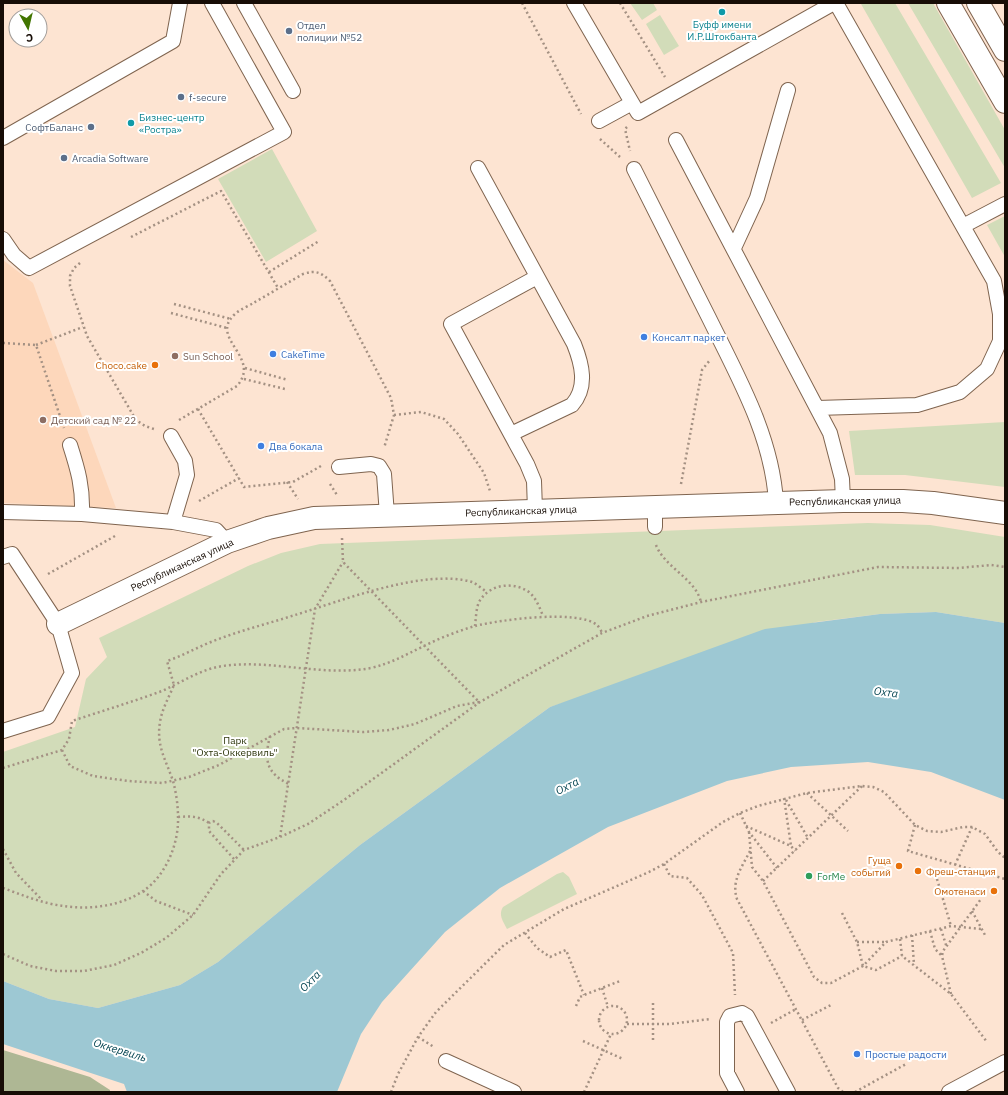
<svg xmlns="http://www.w3.org/2000/svg" width="1008" height="1095" font-family="'IBM Plex Sans',sans-serif">
<rect width="100%" height="100%" fill="#fde4d2"/>
<path fill="#fdd7bb" d="M3,260l30,23 83,225 -113,-5z"/>
<path fill="#d2dcb9" d="M630,3h23l4,7 -15,10z
M863,3h32l106,180 -29,15 -111,-194z
M908,3h25l72,127v38z
M660,15l19,31 -15,9 -18,-31z
M272,149l45,82 -51,31 -48,-83z
M1005,216v41l-18,-32z
M1005,422v65l-100,-12h-50l-6,-44z
M868,523l62,2 75,12v86l-69,-11 -56,2 -64,8 -266,85 -190,138 -142,117 -38,23 -82,23 -49,-9 -46,-18v-229l72,-25 11,-48 21,-22 -8,-19 149,-72 33,-13 39,-9z
M563,872l6,5 8,17 -70,35c-4,-8 -9,-14 -4,-22l54,-33z"/>
<path fill="#aeb794" d="M3,1050l87,27 20,13v2h-107z"/>
<path fill="#9dc8d3" d="M936,612l69,11v177l-74,-28 -63,-10 -77,5 -64,14 -119,46 -108,61 -55,44 -63,70 -21,32 -24,58h-210l-3,-8 -121,-40v-63l46,18 49,9 82,-23 38,-23 142,-117 190,-138 215,-78 115,-15z"/>
<g fill="none" stroke-linecap="round" stroke-linejoin="round">
<defs>
<path id="lane" d="M244,3l49,88
M574,3l64,110 196,-110
M599,121l33,-18
M3,138l170,-97 7,-38
M676,140l154,293 12,46 1,22
M478,168l96,176c8,20 14,43 -2,61l-61,29
M634,169c25,50 50,100 75,149 29,59 63,118 67,184
M963,226l42,-22
M3,239l11,16 15,13 255,-136 -72,-129
M734,248l23,-50 31,-108
M817,408l100,-3 43,-13 27,-23 13,-28v-27l-6,-33 -158,-278
M171,436l14,25 2,14 -14,47
M70,445c8,25 13,42 12,69
M339,467l32,-3 8,2 5,8 3,41
M655,506v21
M535,510l-1,-29 -7,-17 -76,-140 86,-47
M3,512l79,2 91,8 43,8 11,12
M3,557l9,-3 46,70 14,49 -24,44 -45,14
M446,1061l68,31
M737,1092l-10,-19v-51l3,-6 12,-3 5,3 41,76
M949,1092l56,-30"/>
<path id="street" d="M58,624l169,-82 41,-14 46,-10 529,-17h60l30,2 72,10"/>
<path id="secondary" d="M948,3l57,99
M978,3l27,47"/>
</defs>
<use href="#lane" stroke="#7f644f" stroke-width="16"/>
<use href="#street" stroke="#7f644f" stroke-width="24"/>
<use href="#secondary" stroke="#7f644f" stroke-width="24"/>
<path stroke="#a49183" stroke-width="2.5" stroke-dasharray="2 3" stroke-linecap="butt" d="M522,3l59,111
M620,3l45,74
M627,127l-2,2 5,22
M600,139l20,18
M131,237l90,-46 57,97
M80,263l-6,5 -4,8v10l17,50 49,84 9,6 9,3
M269,272l50,-31
M174,304l57,15
M171,313l56,15
M3,343l33,2 28,83
M36,345l47,-18
M245,368l43,12
M244,379l41,10
M198,409l46,78 49,-5 28,-16
M394,415l27,-3 23,7 14,15 26,39 6,18
M179,420l58,-34c25,-29 -28,-47 -3,-71 6,-6 15,-9 21,-13 16,-9 32,-19 48,-28 12,-4 18,-2 27,7l61,117 3,17 -10,33
M287,482l11,17
M330,484l7,11
M681,484l21,-114 8,-10
M199,501l40,-23
M342,538l1,24 136,140
M656,545c9,23 39,33 45,57
M48,574l67,-38
M475,626c1,-8 1,-17 4,-24 10,-18 34,-21 50,-10 7,6 11,16 14,24
M270,736c-6,24 -4,37 19,48
M62,750l8,16 23,10 35,5 34,2 27,-6 30,-12 65,-36 13,-1 66,4 26,-2 26,-6 42,-18 22,-4
M3,768l59,-18 7,-11 3,-18c30,-10 60,-19 90,-30 20,-9 39,-22 61,-25 49,-7 99,11 148,2 21,-5 34,-13 53,-22 16,-8 34,-15 51,-20 24,-6 103,-17 122,-1 2,2 4,5 5,8
M807,793l41,38
M784,798l7,48
M786,800l22,38
M740,813l9,19 28,36
M178,817c12,-1 21,-1 31,6
M915,825l-7,26 97,28
M746,826l45,20 4,5
M749,832l3,35 11,14 51,96 8,6h9l32,-17 23,-24 65,-16 31,3
M280,837l35,-228 28,-47
M3,849l13,24 26,27
M750,851c-8,16 -19,30 -13,48l101,189 5,4
M234,859l-25,-28v-8l4,-2 4,2 27,27
M664,864l6,12 17,2 15,17 31,58 2,42
M955,865l17,-38
M937,879l14,47
M763,881l99,-95
M3,888c19,7 41,16 61,18 26,4 57,0 79,-15 23,-15 36,-48 35,-74 0,-12 -2,-25 -5,-36 -7,-21 -17,-35 -13,-59 2,-13 9,-25 14,-37l-7,-24c15,-5 29,-13 44,-19 27,-11 56,-18 84,-27 46,-14 129,-47 177,-33 5,2 10,7 15,10
M143,891l13,10 37,14
M972,911l13,24
M842,913l15,29 6,24 13,4 26,-14
M941,929l5,16
M930,931l5,18 7,7
M525,933l12,15 13,9 16,-7 18,45
M912,935l2,30
M900,939l2,17 49,38 36,48
M857,942h28
M3,954l27,12 26,5h28l30,-6 27,-12 25,-15 27,-23 28,-41 23,-24 36,-13 28,-13 36,-24 136,-98 122,-69 45,-17 54,-14 177,-35 81,1 32,-3 14,2
M602,988l6,19
M951,994l-9,-38 1,-5 38,-52
M576,1006l4,-9 4,-2 36,-14
M599 1020a14 14 0 1 1 28 0a14 14 0 1 1-28 0Z
M802,1020l29,-15
M771,1023l25,-14
M627,1024h43l40,-5
M418,1037l16,10
M653,1040v-38
M583,1041l40,18
M391,1092l7,-18 20,-37 18,-25 68,-67 60,-36 85,-37 15,-8 59,-42 17,-9 18,-7 49,-13 55,-7 11,1 11,5 31,33 12,6 14,1 22,-5h9l13,7 13,18 7,6
M584,1092l27,-58
M855,1092l51,-28"/>
<use href="#lane" stroke="#fff" stroke-width="14"/>
<use href="#street" stroke="#fff" stroke-width="22"/>
<use href="#secondary" stroke="#fff" stroke-width="22"/>
</g>
<g fill="#0f9aa8" stroke="#fff" stroke-width="1.5">
<circle cx="722" cy="12" r="4"/>
<circle cx="131" cy="123" r="4"/>
</g>
<g fill="#5c6f8a" stroke="#fff" stroke-width="1.5">
<circle cx="289" cy="31" r="4"/>
<circle cx="181" cy="97" r="4"/>
<circle cx="91" cy="127" r="4"/>
<circle cx="64" cy="158" r="4"/>
</g>
<g fill="#3f7fe0" stroke="#fff" stroke-width="1.5">
<circle cx="644" cy="337" r="4"/>
<circle cx="273" cy="354" r="4"/>
<circle cx="261" cy="446" r="4"/>
<circle cx="857" cy="1054" r="4"/>
</g>
<g fill="#8d6e63" stroke="#fff" stroke-width="1.5">
<circle cx="175" cy="356" r="4"/>
<circle cx="43" cy="420" r="4"/>
</g>
<g fill="#e8710a" stroke="#fff" stroke-width="1.5">
<circle cx="155" cy="365" r="4"/>
<circle cx="899" cy="866" r="4"/>
<circle cx="918" cy="871" r="4"/>
<circle cx="994" cy="891" r="4"/>
</g>
<circle fill="#2e9e5b" stroke="#fff" stroke-width="1.5" cx="809" cy="876" r="4"/>
<g text-anchor="middle" dominant-baseline="central" stroke-width="4" stroke-linejoin="round" paint-order="stroke">
<g font-size="10" fill="#0d838f" stroke="#fff">
<text x="722" y="24">Буфф имени<tspan x="722" dy="12">И.Р.Штокбанта</tspan></text>
<text x="139" y="117" text-anchor="start">Бизнес-центр<tspan x="139" dy="12">«Ростра»</tspan></text>
</g>
<g font-size="10" fill="#4e5e75" stroke="#fff" text-anchor="start">
<text x="297" y="25">Отдел<tspan x="297" dy="12">полиции №52</tspan></text>
<text x="189" y="97">f-secure</text>
<text x="83" y="127" text-anchor="end">СофтБаланс</text>
<text x="72" y="158">Arcadia Software</text>
</g>
<g font-size="10" fill="#366cbe" stroke="#fff" text-anchor="start">
<text x="652" y="337">Консалт паркет</text>
<text x="281" y="354">CakeTime</text>
<text x="269" y="446">Два бокала</text>
<text x="865" y="1054">Простые радости</text>
</g>
<g font-size="10" fill="#785e54" stroke="#fff" text-anchor="start">
<text x="183" y="356">Sun School</text>
<text x="51" y="420">Детский сад № 22</text>
</g>
<g font-size="10" fill="#c56008" stroke="#fff" text-anchor="end">
<text x="147" y="365">Choco.cake</text>
<text x="891" y="860">Гуща<tspan x="891" dy="12">событий</tspan></text>
<text x="926" y="871" text-anchor="start">Фреш-станция</text>
<text x="986" y="891">Омотенаси</text>
</g>
<g font-size="10" fill="#170d06" stroke="#fff">
<text transform="translate(845 501) rotate(-1)">Республиканская улица</text>
<text transform="translate(521 511) rotate(-2)">Республиканская улица</text>
<text transform="translate(182 565) rotate(-25)">Республиканская улица</text>
</g>
<g font-size="10" fill="#2e360c" stroke="#fff">
<text x="235" y="740">Парк<tspan x="235" dy="12">"Охта-Оккервиль"</tspan></text>
</g>
<g font-size="10" fill="#27864d" stroke="#fff" text-anchor="start">
<text x="817" y="876">ForMe</text>
</g>
<g font-size="11" font-style="italic" fill="#00424f" stroke="#fff">
<text transform="translate(886 692) rotate(7)">Охта</text>
<text transform="translate(567 786) rotate(-27)">Охта</text>
<text transform="translate(310 981) rotate(-45)">Охта</text>
<text transform="translate(120 1050) rotate(17)">Оккервиль</text>
</g>
</g>
<rect width="1008" height="1095" fill="none" stroke="#170d06" stroke-width="8"/>
<g transform="translate(28 28) rotate(172)"><circle r="19" fill="#ffffff" stroke="#a29e9b"/>
<path d="M0-3L7 15L0 10L-7 15Z" fill="#417500"/>
<text y="-6" font-size="11" font-weight="bold" text-anchor="middle" fill="#170d06">С</text>
</g>
</svg>
